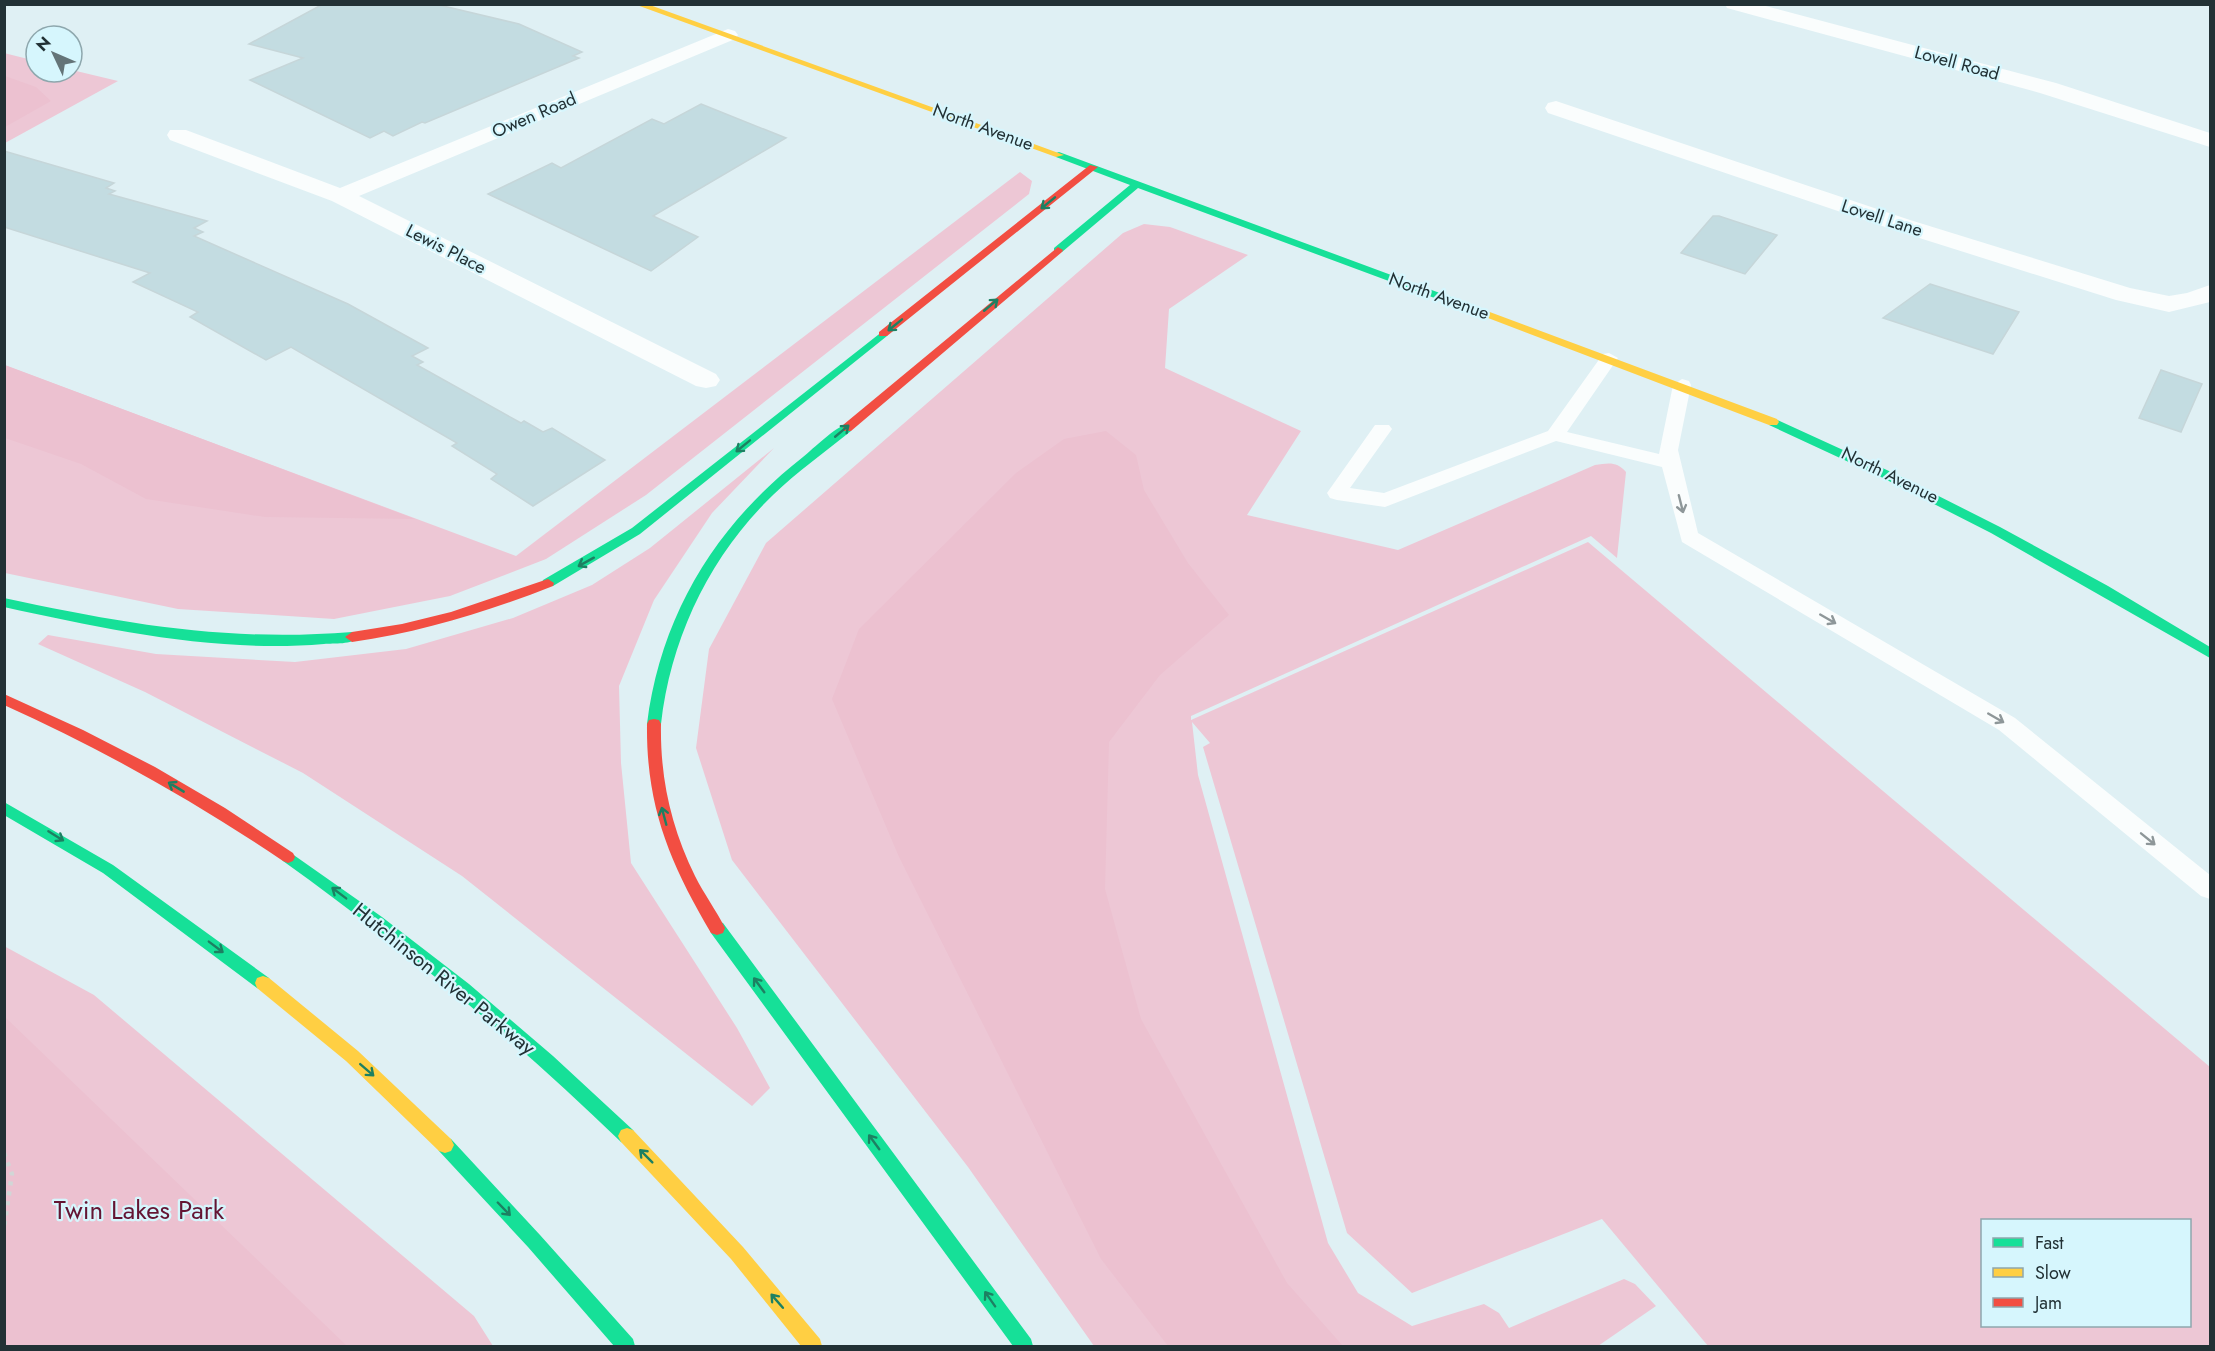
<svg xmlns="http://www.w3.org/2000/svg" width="2215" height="1351" font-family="Jost,sans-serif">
<rect width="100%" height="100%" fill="#dff0f4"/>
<path fill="#edc7d5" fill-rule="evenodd" d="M4,53l32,8v11h36v-2l46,11 -113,62z
M1020,172l12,9 -3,13 -383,301 -100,64 -96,37 -116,23 -156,-10 -173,-36 -1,-208 512,191z
M1144,224l26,3 78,28 -79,54 -4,59 136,63 -54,84 151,35 197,-85c13,-2 22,-4 31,7l-9,86 -26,-22 -400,180v4l397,-178 622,525v279h-502l-106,-127 -190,74 -65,-60 -144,-486 7,-4 -18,-21 6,53 130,468 30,50 54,33 72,-22 15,9 10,15 115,-49 11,5 21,22 -58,40h-504l-126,-179 -236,-307 -36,-112 13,-99 57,-106 357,-310zM1982,1220h208v106h-208z
M774,448l-62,65 -58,87 -35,86 2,77 10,100 106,165 33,60 -18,18 -290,-230 -159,-103 -158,-81 -107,-48 10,-9 108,19 139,8 111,-13 107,-31 79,-33 58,-37z
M4,946l90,49 380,321 19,30h-488z"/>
<path fill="#ecc1d0" d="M5,76l31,11 15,14 -46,26z
M5,365l410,154 -150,-2 -119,-18 -65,-35 -76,-26z
M1106,431l30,24 8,35 44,73 41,52 -69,60 -51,67 -4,147 36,130 146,264 56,63h-175l-67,-87 -202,-402 -67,-158 27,-70 157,-156 48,-34z
M4,1017h1l342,329h-342z"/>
<path fill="#c3dce1" stroke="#c6d6d9" stroke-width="1.5" d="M323,4h112l84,20 63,28 -9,4 6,2 -154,65 -3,-1 -29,14 -9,-5 -14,7 -120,-58 53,-22 -54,-14z
M701,104l85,34 -133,78 45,21 -47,34 -163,-77 64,-31 9,5 91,-49 12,5z
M4,151l110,32 -8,5 9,3 -6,3 98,27 -13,7 9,4 -9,4 154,68 80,44 -16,8 11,6 -6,3 104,58 3,-2 19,11 9,-4 53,32 -72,46 -42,-27 6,-5 -45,-28 5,-3 -166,-96 -25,13 -76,-43 8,-5 -65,-30 17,-9 -146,-46z
M1713,216h6l58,19 -32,39 -64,-21z
M1930,284l89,28 -26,42 -110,-36z
M2161,370l41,14 -21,48 -42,-14z"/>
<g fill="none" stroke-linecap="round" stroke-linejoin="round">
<path stroke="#d1d6d6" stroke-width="4.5" stroke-dasharray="4 6" stroke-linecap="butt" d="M4,1153l8,21 -8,54"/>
<path fill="#fafdfd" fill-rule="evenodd" d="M1609,353l9,5 -51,74 92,22 14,-69 9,-6 7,2 2,4 -13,65 20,83 317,185 195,157v24l-9,-3 -202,-166 -317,-188 -20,-75 -106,-26 -171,66 -48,-7 -7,-2 -3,-5 48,-68h14l3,4 -42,59 34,5 164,-62 55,-77z"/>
<path fill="#fafdfd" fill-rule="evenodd" d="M1725,4h33l298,79 154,50v14l-170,-54 -313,-85z
M728,29l7,2 3,4 -3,4 -376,157 357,178 4,6 -4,6 -10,2 -10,-2 -364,-185 -162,-61 -3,-5 3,-5h16l154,58z
M1556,101l354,119 220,68 39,8 18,-3 23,-8v17l-41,10 -53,-12 -222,-70 -346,-117 -3,-5 3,-5z"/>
<path fill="#16e098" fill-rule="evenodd" d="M1059,152l424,157 1,2 -1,2h-8l-337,-125 -76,64h-8v-4l76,-63 -74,-28v-4z
M883,331l5,3 -1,2 -247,198 -87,52h-10l-1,-3 1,-3 89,-52z
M1773,418l116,53 111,56 108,59 102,61v11l-219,-125 -110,-56 -112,-52v-6z
M847,424l4,1v6c-26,21 -53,40 -78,64 -63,61 -102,142 -112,229l-2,4h-10l-2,-4c14,-110 69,-199 156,-267 11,-9 31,-29 44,-33z
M4,598c121,26 224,44 348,34l7,5c-7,8 -25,6 -35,7 -108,9 -215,-14 -320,-37z
M4,802l109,63 156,113 2,5 -2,5 -6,2 -6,-2 -154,-115 -99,-58z
M288,851l94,66 87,67 84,72 80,74 3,6 -3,6 -6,2 -6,-2c-106,-103 -218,-195 -338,-281l-2,-4 2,-4z
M717,921l6,2 308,416 2,7h-20l-302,-413 -2,-5 2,-5z
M445,1137l6,2 89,96 93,104 2,7h-21l-86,-99 -89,-96 -3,-6 3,-6z"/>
<path fill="#ffcf43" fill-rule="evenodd" d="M634,4h13l417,151 -8,2z
M1479,308l298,111 2,3 -2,3h-8l-294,-112v-4z
M263,976l6,2 89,73 93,88 3,6 -3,6 -6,2 -6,-2 -93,-90 -89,-73 -2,-5 2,-5z
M627,1128l6,2 110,117 77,92 2,7h-21l-70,-87 -110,-117 -3,-6 3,-6z"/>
<path fill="#f24e42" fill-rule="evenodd" d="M1090,165l8,2 -211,169h-8v-4z
M1058,247l5,3 -1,2 -211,179h-8v-6z
M548,579l6,4 -1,3c-66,26 -131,46 -201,56l-7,-5 7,-5 50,-8 49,-12z
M4,694l79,36 72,37 70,41 68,45 2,4 -2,4 -5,2 -5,-2c-89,-60 -181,-112 -279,-156z
M654,719l5,1 2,4c-1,54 10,103 34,152 9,18 21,34 30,52l-2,5 -6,2 -6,-2c-41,-70 -65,-126 -64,-209l2,-4z"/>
</g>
<defs><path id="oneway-shaft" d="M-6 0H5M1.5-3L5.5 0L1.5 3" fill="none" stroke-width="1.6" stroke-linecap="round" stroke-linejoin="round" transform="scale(1.5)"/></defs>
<g stroke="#1d8062">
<use href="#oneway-shaft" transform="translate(1048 203) rotate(141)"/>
<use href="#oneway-shaft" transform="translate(991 305) rotate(-40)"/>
<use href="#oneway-shaft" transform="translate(895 325) rotate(141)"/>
<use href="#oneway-shaft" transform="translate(842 431) rotate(-40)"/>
<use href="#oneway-shaft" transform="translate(743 446) rotate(141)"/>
<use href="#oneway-shaft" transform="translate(586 562) rotate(151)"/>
<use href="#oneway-shaft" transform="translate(176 787) rotate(-149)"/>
<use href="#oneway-shaft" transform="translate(664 816) rotate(-105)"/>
<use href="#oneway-shaft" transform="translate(56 836) rotate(32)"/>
<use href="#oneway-shaft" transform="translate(339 893) rotate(-143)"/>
<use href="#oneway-shaft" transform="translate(216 947) rotate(37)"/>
<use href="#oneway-shaft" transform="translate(759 985) rotate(-126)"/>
<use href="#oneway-shaft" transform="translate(367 1070) rotate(41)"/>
<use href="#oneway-shaft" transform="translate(874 1142) rotate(-126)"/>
<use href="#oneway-shaft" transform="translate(646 1156) rotate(-135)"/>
<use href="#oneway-shaft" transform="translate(504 1209) rotate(46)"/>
<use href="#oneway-shaft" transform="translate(990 1299) rotate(-125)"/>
<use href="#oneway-shaft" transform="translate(777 1301) rotate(-131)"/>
</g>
<g stroke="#8e9799">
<use href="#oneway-shaft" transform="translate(1681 504) rotate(76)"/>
<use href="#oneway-shaft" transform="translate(1828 619) rotate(30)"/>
<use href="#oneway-shaft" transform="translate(1996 718) rotate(30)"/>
<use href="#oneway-shaft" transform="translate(2148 839) rotate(39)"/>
</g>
<g text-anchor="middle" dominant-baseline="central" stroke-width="4.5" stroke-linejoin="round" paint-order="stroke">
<g font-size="18" fill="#223135" stroke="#d6f6fd">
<text transform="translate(1957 63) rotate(15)">Lovell Road</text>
<text transform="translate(534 115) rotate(-23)">Owen Road</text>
<text transform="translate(983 127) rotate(20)">North Avenue</text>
<text transform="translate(1882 218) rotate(18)">Lovell Lane</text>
<text transform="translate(446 249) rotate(27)">Lewis Place</text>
<text transform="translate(1439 296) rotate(20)">North Avenue</text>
<text transform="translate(1890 475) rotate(26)">North Avenue</text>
</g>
<g font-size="21" fill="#223135" stroke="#d6f6fd">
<text transform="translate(444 979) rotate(39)">Hutchinson River Parkway</text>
</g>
<g font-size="26" fill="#641533" stroke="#d6f6fd">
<text x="139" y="1210">Twin Lakes Park</text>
</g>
</g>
<rect width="2215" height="1351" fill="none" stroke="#223135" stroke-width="12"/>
<rect x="1981" y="1219" width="210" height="108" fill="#d6f6fd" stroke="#8ea7ad" stroke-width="1.5"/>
<rect x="1993" y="1238" width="30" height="9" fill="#16e098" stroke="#8ea7ad" stroke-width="1.5"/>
<text x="2035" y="1249" font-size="18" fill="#223135">Fast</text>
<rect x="1993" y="1268" width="30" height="9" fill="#ffcf43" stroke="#8ea7ad" stroke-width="1.5"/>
<text x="2035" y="1279" font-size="18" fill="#223135">Slow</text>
<rect x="1993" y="1298" width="30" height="9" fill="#f24e42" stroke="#8ea7ad" stroke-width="1.5"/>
<text x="2035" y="1309" font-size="18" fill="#223135">Jam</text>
<g transform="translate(54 54) rotate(314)"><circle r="28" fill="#d6f6fd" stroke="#8ea7ad" stroke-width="1.5"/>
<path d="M0-4.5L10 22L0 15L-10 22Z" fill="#647478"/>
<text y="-9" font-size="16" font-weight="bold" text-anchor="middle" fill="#223135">N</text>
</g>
</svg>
